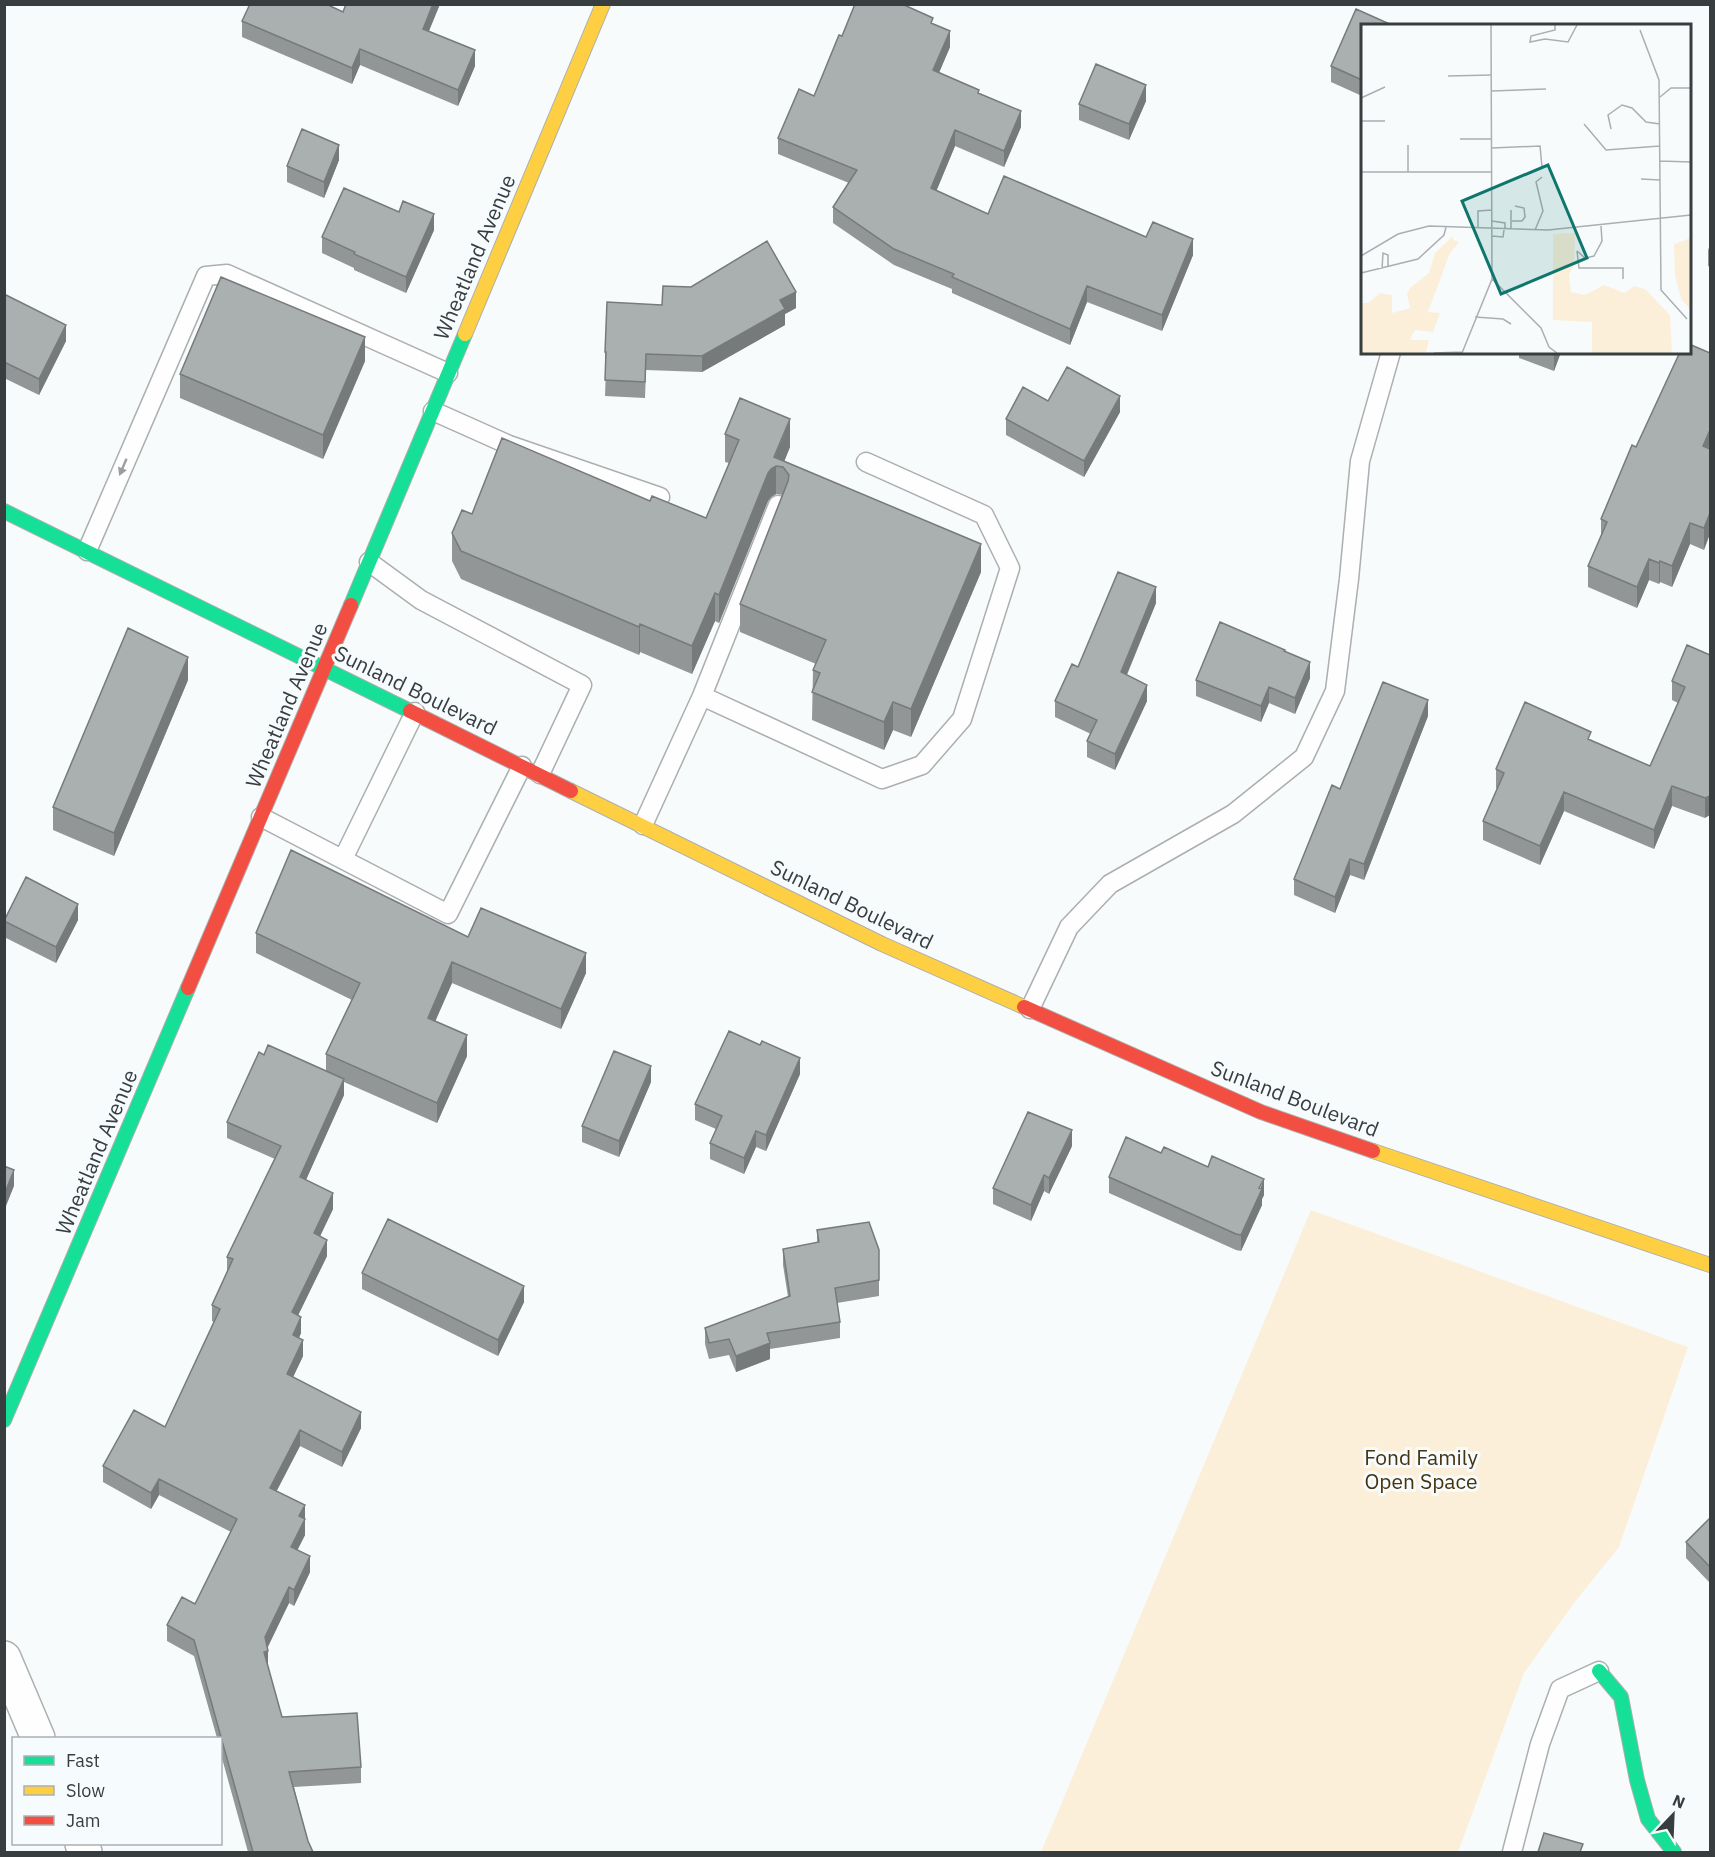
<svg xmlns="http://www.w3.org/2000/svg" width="1715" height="1857" font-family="'IBM Plex Sans',sans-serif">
<rect width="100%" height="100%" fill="#f8fbfc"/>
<path fill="#fbefda" d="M1311,1210l377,137 -69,200 -45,56 -50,70 -66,179h-417z"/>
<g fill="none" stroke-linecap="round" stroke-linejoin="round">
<defs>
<path id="lane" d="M433,411l76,34 151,52
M87,551l119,-275 21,-2 221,99
M369,562l52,38 161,85 -42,89
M702,696l180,83 40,-14 40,-46 48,-151 -26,-53 -118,-53
M261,817l187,97 74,-148
M643,825l59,-129 76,-191
M343,859l72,-147
M1030,1009l39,-82 41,-43 123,-70 71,-57 31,-66 14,-112 11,-118 31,-109
M1512,1852l28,-108 20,-55 39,-18"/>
<path id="street" d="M4,1658l34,80
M82,1844l3,8"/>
<path id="fast" d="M4,511l406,200
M351,605l114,-271
M4,1420l184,-432
M1599,1671l22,26 16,83 11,39 26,33"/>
<path id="slow" d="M465,334l138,-330
M571,791l311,153 142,63
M1373,1151l337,114"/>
<path id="jam" d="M410,711l161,80
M188,988l163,-383
M1024,1007l237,105 112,39"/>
</defs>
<use href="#lane" stroke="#abafb0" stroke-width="21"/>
<use href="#street" stroke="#abafb0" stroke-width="36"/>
<use href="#fast" stroke="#abafb0" stroke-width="16"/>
<use href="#slow" stroke="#abafb0" stroke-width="16"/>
<use href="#jam" stroke="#abafb0" stroke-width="16"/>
<use href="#lane" stroke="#fefeff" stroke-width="18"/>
<use href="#street" stroke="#fefeff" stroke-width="33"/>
<use href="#fast" stroke="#16e098" stroke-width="14"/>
<use href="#slow" stroke="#ffcf43" stroke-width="14"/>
<use href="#jam" stroke="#f24e42" stroke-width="14"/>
</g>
<path fill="#929697" d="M346,4h94l-11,27 46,35 -17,40 -98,-41 -8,19 -110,-47v-16l101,-9z
M933,24l17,23 -11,26 40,21 42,33 -17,40 -49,-21 -19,45 52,23 158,23 47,18 -31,76 -75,-29 -17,43 -118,-52v-4l-58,-24 -61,-42v-16l16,-24 -71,-29v-16l36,-42 28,-60z
M1362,26v70l-31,-14v-16z
M1146,101l-17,39 -50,-20v-16z
M339,160l-15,38 -37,-16v-16z
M434,230l-28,63 -52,-23v-2l-32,-15v-16z
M1710,245v22l-2,-1v-16z
M4,294l62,47 -27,54 -35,-17z
M662,305l134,3 -11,6v11l-83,47 -56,-2 -1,28 -40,-2 1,-28h-1v-16z
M1519,352h42l-7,19 -35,-13z
M1710,353l-6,197 -14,-6 -18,43 -12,-5 -1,2 -10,-4 -12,28 -49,-21v-21l13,-30v-17l35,-72z
M365,361l-42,98 -143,-61v-24z
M1048,401l72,11 -36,65 -78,-42v-16z
M725,434l65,13 -6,14 197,111 -70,165 -18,-7 -9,20 -72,-30 1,-50 3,-6 -76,-32v-28l43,-109 -7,-1 -5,3 -3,4 -49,122 -4,-2 -23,53 -52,-22 -1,3 -178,-76 -9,-18v-28l20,-19 178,-13 56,17 23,-55 -4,-1z
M1156,603l-29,72 20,26 -32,69 -28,-13v-16l4,-7 -36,-17v-16l23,-34z
M1285,652l25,26 -15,36 -26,-11 -8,19 -65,-26v-16z
M1710,655l-5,163 -33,-12 -18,43 -90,-38 -24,54 -57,-25v-19l14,-32 -1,-1v-19l95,-28 59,25 28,-63 -6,-3v-19z
M188,680l-74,176 -61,-26v-23z
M1428,716l-64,164 -14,-5 -15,38 -41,-18v-16l46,-90z
M4,920h74l-22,43 -52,-26z
M256,933l212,4 118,36 -25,56 -109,-46 -17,38 32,35 -30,67 -93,-41v13l-38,85 27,29 -13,27 7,20 -29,59 3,18 -2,5 4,18 -10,21 68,51 -19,39 -42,-21 -24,45 29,14v30l-8,15 13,22 -16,34 -5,-3 -22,44 1,20 14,50 79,50v16l-67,4 14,54 5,11h-65l-28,-101v-13h-3l-23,-82 -27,-15v-16l28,-21 36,-72 -72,-37 -8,14 -48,-27v-16l62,-39 49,-105 -2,-1v-16l15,-33v-15l48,-98 -48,-21v-16l37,-67 62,16v-17l26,-54 -96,-47z
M800,1074l-34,77 -10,-4 -12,27 -34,-15v-16l6,-14 -21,-9v-16z
M651,1082l-32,75 -37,-15v-16z
M1072,1146l-23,48 -5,-3 -13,30 -38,-17v-16z
M1161,1153l103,42 -2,4v6l-21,46 -5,-1 -127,-57v-16z
M817,1230l62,20v46l-42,7 3,19v16l-70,11v10l-34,13 -7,-17 -20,4 -4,-15v-16l83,-31 -5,-32v-16l34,-6z
M362,1273l162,29 -26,54 -136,-67z
M1710,1518v65l-24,-25v-16z"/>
<path fill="#777a7b" d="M433,4h7l-17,41v-16z
M950,31v16l-17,39v-16z
M360,49v16l-8,19v-16z
M475,50v16l-17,40v-16z
M1146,85v16l-17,39v-16z
M1021,111v16l-17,40v-16z
M955,130v16l-24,58v-16z
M339,145v15l-15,38v-16z
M434,214v16l-28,63v-16z
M1193,239v16l-31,76v-16z
M1087,286v16l-17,43v-16z
M796,292v16l-11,6v11l-83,47v-16l78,-56z
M66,325v16l-27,54v-16z
M365,337v24l-42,98v-24z
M1555,352h6l-7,19v-16z
M1120,396v16l-36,65v-16z
M790,419v28l-8,20 -6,-1v28l-5,3 -3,4 -49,122v-28z
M1710,430v21l-7,-5z
M1710,513v21l-6,16v-22z
M1690,523v21l-18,43v-21z
M981,544v28l-70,165v-28z
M1649,559v21l-12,28v-21z
M1660,561v21l-1,2v-21z
M1156,587v16l-35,85v-16z
M715,593v28l-23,53v-28z
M640,624v28l-1,3v-28z
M188,657v23l-74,176v-23z
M1310,662v16l-15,36v-16z
M1147,685v16l-32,69v-16z
M1269,687v16l-8,19v-16z
M1428,700v16l-64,164v-16z
M893,702v28l-9,20v-28z
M1672,786v20l-18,43v-19z
M1564,792v19l-24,54v-19z
M1710,796v19l-5,3v-20z
M1350,859v16l-15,38v-16z
M78,904v16l-22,43v-16z
M586,953v20l-25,56v-20z
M452,962v21l-24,55v-20z
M467,1035v21l-30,67v-20z
M800,1058v16l-34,77v-16z
M651,1066v16l-32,75v-16z
M344,1079v16l-44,98v-16z
M1072,1130v16l-23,48v-16z
M756,1131v16l-12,27v-16z
M6,1148l-1,27 -1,2v-26z
M14,1170v16l-10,25v-16z
M1044,1175v16l-13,30v-16z
M1264,1179v16l-2,4v6l-21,46v-16z
M333,1193v16l-19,40v-16z
M327,1240v16l-35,72v-16z
M524,1286v16l-26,54v-16z
M301,1317v16l-8,18v-16z
M303,1340v16l-16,34v-16z
M770,1343v16l-34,13v-16z
M361,1412v16l-19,39v-15z
M300,1430v16l-30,58v-16z
M159,1479v16l-8,14v-16z
M305,1505v30l-14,28v-16l8,-31z
M310,1556v16l-16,34v-16z
M289,1587v16l-23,48h2v16l-4,-15 1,-15z"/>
<path fill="#aaafb0" stroke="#777a7b" stroke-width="1.5" d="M250,4h76l17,8 3,-8h87l-10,25 52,21 -17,40 -98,-41 -8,19 -110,-47z
M855,4h47l31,14 -2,5 19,8 -17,39 46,20 -1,3 43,18 -17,40 -49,-21 -24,58 57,26 16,-38 142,61 7,-15 40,17 -31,76 -75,-29 -17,43 -118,-52 2,-3 -60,-25 -61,-42 24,-37 -79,-32 21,-49 15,7 25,-61 3,1z
M1356,9l38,17h-32v54l-31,-14z
M1096,64l50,21 -17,39 -50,-20z
M302,129l37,16 -15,37 -37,-16z
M344,188l55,24 4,-11 31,13 -28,63 -52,-23 1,-2 -33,-15z
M767,241l29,51 -16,8 5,9 -83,47 -56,-2 -1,28 -40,-2 1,-28h-1l2,-50 55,3 1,-19 28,1z
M221,277l144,60 -42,98 -143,-61z
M4,294l62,31 -27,54 -35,-17z
M1689,344l21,9v77l-7,16 7,3v64l-6,15 -14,-5 -18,43 -12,-5 -1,2 -10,-4 -12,28 -49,-21 19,-44 -6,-3 31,-74 4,2 44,-95h9z
M1547,352h8l-1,3z
M1067,367l53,29 -36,65 -78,-42 17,-32 25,14z
M740,398l50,21 -16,38 207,87 -70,165 -18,-7 -9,20 -72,-30 8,-19 -7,-3 13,-30 -86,-36 48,-123 1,-6 -6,-8 -7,-1 -5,3 -3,4 -49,122 -4,-2 -23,53 -52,-22 -1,3 -178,-76 -9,-18 10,-23 10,4 30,-76 148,63 2,-5 54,22 33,-78 -14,-6z
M1118,572l38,15 -35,85 26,13 -32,69 -28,-13 10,-21 -42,-19 17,-37 6,3z
M1220,622l65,28 -1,1 26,11 -15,36 -26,-11 -8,19 -65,-26z
M128,628l60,29 -74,176 -61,-26z
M1687,645l23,10v141l-5,2 -33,-12 -18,44 -90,-38 -24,54 -57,-25 21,-48 -8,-4 29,-67 66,30 -3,7 62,27 35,-79 -13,-6z
M1383,682l45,18 -64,164 -14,-5 -15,38 -41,-18 38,-94 8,4z
M291,850l177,87 13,-29 105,45 -25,56 -109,-47 -24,56 39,17 -30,68 -111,-49 34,-71 -104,-50z
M26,877l52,27 -22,43 -52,-26z
M729,1031l31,14 2,-4 38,17 -34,77 -10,-4 -12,27 -34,-15 12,-27 -27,-12z
M268,1045l76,34 -44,98 33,16 -19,40 13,7 -35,72 9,5 -8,18 10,5 -16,34 74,38 -19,40 -42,-22 -30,58 35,17 -6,11 6,3 -14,28 19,9 -16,34 -5,-3 -24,50 3,14 -4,1 18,65 75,-4 4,54 -72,5 19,69 5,11h-60l-59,-212 -27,-15 15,-28 13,7 42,-85 -78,-40 -8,14 -48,-27 31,-56 31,17 55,-118 -8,-4 21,-46 -6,-2 54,-111 -54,-24 32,-70 5,3z
M614,1051l37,15 -32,75 -37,-15z
M1028,1112l44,18 -23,48 -5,-3 -13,30 -38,-17z
M1126,1137l35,16 3,-6 44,20 4,-11 52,23 -5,9 3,1 -21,46 -5,-1 -127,-57z
M4,1166l10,4 -10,25z
M388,1219l136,67 -26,54 -136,-67z
M869,1222l10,28v30l-44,8 5,34 -73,11 3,10 -34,13 -7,-17 -20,4 -4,-15 85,-32 -7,-47 36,-7 -2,-12z
M1710,1518v49l-24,-25z
M1544,1833l39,11 -3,8h-42z"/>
<defs><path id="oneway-solid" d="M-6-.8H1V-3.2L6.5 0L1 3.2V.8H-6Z" transform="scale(1.5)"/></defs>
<use fill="#9b9ea0" href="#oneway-solid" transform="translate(123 467) rotate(113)"/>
<g text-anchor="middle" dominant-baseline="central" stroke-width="6" stroke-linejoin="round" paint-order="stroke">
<g font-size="21" fill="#383e40" stroke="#f6fcfe">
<text transform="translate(474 257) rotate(-67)">Wheatland Avenue</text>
<text transform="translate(416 690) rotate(26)">Sunland Boulevard</text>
<text transform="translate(286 705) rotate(-67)">Wheatland Avenue</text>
<text transform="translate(852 904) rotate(26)">Sunland Boulevard</text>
<text transform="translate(1295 1098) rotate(21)">Sunland Boulevard</text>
<text transform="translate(96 1152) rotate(-67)">Wheatland Avenue</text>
</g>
<g font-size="21" fill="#48330c" stroke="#f6fcfe">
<text x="1421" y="1457">Fond Family<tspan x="1421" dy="24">Open Space</tspan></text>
</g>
</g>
<g transform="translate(1361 24)">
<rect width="330" height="330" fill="#f8fbfc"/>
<path d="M214,209l-1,32 -5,10 2,17 14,3 19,-10 20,8 10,-7 11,3 25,26 2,38h-80v-31l-39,-2v-86zM92,212v4l6,2 -9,11 -22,59 12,1 -7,19 -18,-2 -5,10h19l-3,13h-65v-50h7l12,-10 12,2v18l18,-5 -3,-14 3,-6 19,-15 6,-20zM330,214v72l-10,-11 -6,-23 -1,-32z" fill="#fbefda"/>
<path fill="none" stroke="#abafb1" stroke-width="1.5" d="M194,1v5l-24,6 -1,6 15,-3 23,3 9,-17M279,6l19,50 2,210 26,29M87,52l44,-1M131,67l54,-2M299,73l11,-9h20M0,74l24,-11M0,97h24M223,100l22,26 54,-4M250,105l-3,-14 14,-10 10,3 14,14 14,2M99,115h32M131,124l48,-2 2,21M299,137l31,1M0,148h131M47,148v-27M280,155l19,1M150,186v19M131,197l13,2v5M151,197h10l3,-4 -1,-9 -9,-2M117,203v-16l14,-1M174,206l8,-19 -7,-29 6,-5M131,212l11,1 1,-7M216,227l2,17h44v11M216,227l8,7 9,-2 8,-15 -1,-15M0,232l37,-22 31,-8 119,4 143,-15M21,245l1,-16 5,2v12M0,249l57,-14 26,-24 2,-8M131,255l49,49 8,19 8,6M114,293l28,2 8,5M73,329l28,-1M101,329l30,-74 -1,-254"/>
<path fill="#0f766e" fill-opacity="0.15" stroke="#0f766e" stroke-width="3" d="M187,141l39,93 -86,36 -39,-93z"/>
<rect width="330" height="330" fill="none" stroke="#383e40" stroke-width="3"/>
</g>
<rect width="1715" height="1857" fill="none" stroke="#383e40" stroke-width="12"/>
<rect x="12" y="1737" width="210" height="108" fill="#f6fcfe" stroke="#aab0b2" stroke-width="1.5"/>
<rect x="24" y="1756" width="30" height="9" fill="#16e098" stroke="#aab0b2" stroke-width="1.5"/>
<text x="66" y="1767" font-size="18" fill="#383e40">Fast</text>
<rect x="24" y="1786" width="30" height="9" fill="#ffcf43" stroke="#aab0b2" stroke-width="1.5"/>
<text x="66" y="1797" font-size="18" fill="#383e40">Slow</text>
<rect x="24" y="1816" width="30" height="9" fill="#f24e42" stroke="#aab0b2" stroke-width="1.5"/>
<text x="66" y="1827" font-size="18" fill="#383e40">Jam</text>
<g transform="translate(1673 1815) rotate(23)" stroke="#f6fcfe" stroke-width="4.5" paint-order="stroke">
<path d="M0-4.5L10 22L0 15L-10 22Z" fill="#383e40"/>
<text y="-9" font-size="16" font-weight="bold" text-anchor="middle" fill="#383e40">N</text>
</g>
</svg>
